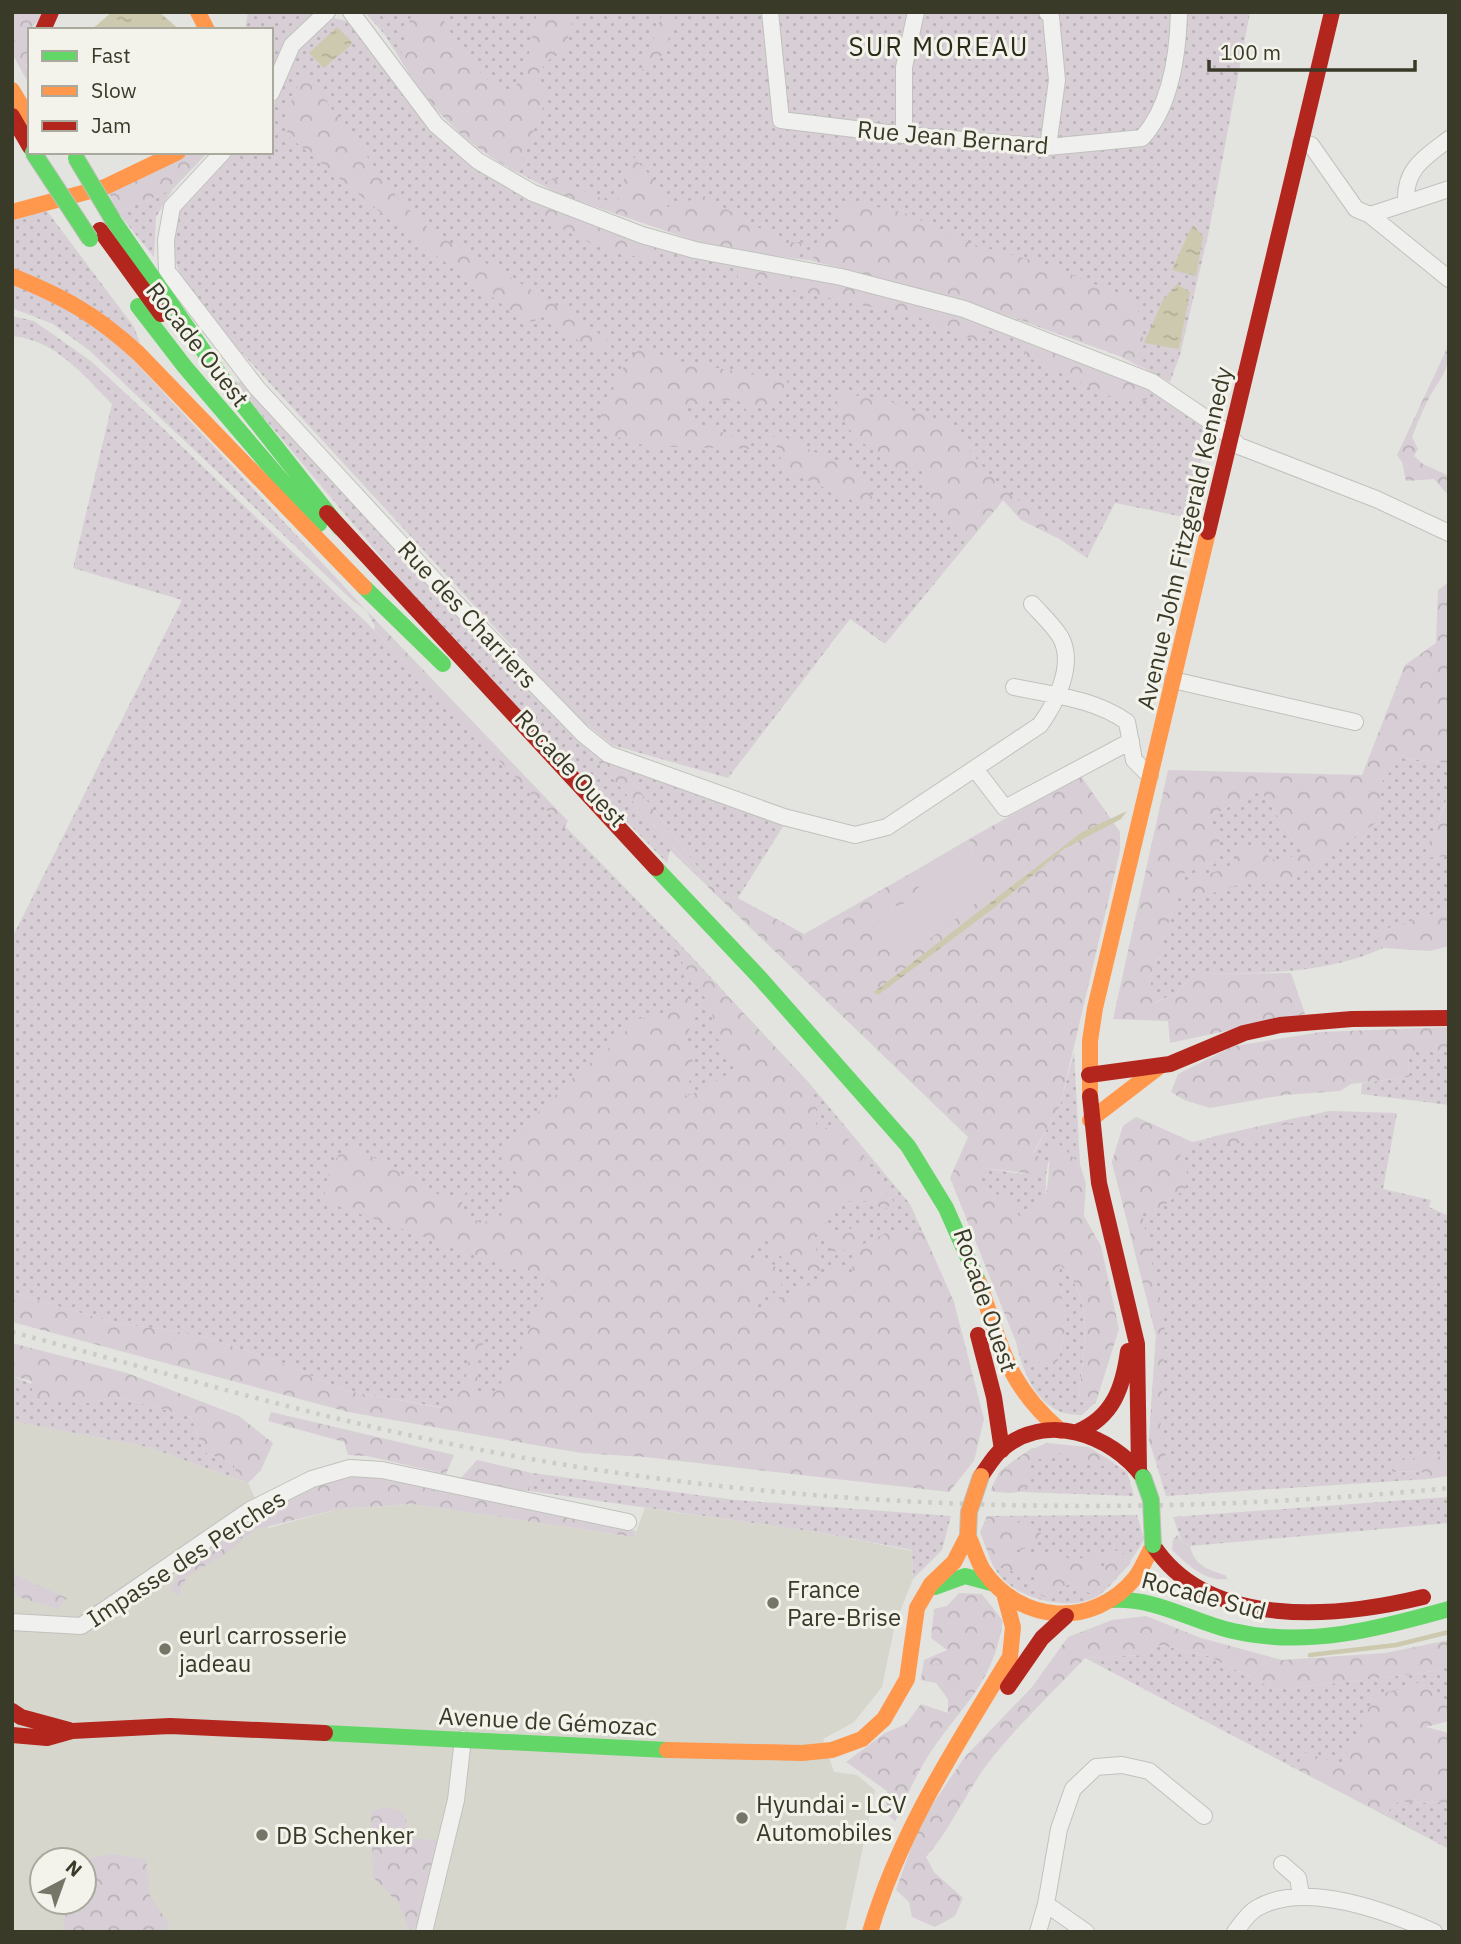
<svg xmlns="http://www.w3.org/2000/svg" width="1461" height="1944" font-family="'IBM Plex Sans',sans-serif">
<defs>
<pattern id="grass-dots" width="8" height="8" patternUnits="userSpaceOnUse" patternTransform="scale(1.75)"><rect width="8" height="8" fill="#d7cfd5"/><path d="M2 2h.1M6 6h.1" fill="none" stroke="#b9b2b7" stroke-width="1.8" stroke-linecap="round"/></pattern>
<pattern id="forest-crowns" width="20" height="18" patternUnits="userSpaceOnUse" patternTransform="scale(1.75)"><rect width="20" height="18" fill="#d7cfd5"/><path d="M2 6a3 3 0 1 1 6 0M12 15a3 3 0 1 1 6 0" fill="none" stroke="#b9b2b7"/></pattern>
<pattern id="water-ripples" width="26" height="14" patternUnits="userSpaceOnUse" patternTransform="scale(1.75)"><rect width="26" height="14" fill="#cdc9af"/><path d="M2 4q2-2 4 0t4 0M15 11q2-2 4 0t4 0" fill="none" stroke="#b1ad97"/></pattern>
</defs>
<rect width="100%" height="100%" fill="#e3e3df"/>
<path fill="#d6d6cd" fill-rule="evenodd" d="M12,1421l136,26 100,36 21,45 70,-19 73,-5 222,33 11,-29 172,24 95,19 1,28 -18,45 -13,63 -28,35 -31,17 11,33 23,3 18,15 -30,142h-833zM42,1860h42v42h-42z"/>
<path fill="url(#grass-dots)" d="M248,12h69l-46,69v-51h-26z
M365,12h885l-41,219 -29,124 -10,27 -45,-24 -131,-47 -87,-27 -94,-23 -103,-15 -151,-52 -46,-24 -50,-34 -37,-36 -41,-65z
M334,18l17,4 93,115 108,68 418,110 185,72 57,38 -28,92 -69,-14 -28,55 -84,-58 -118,144 -35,-25 -122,159 -116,-33 -35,-28 -336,-365c-41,-46 -101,-99 -48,-162 11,-14 26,-25 39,-38h39v-41l29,-66z
M173,189l-17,28 -2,40 -36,-44z
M44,207l90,120 6,16 -128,-76v-50z
M12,283l59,26 53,41 242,260 -13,-9 -263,-250 -37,-27 -41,-16z
M12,316l22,5 58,41 59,55 215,205 309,317 135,145 100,120 44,98 -214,157 -393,-68 -73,-31 -79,-26 -79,-11 -104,-30v-355l170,-338 -109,-32 39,-164c-30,-30 -56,-64 -100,-68z
M233,381l12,2 111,124 228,239 126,143 -40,-39 -3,13 -213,-219z
M1401,758l48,5v30l-25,64 25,-1v53l-69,22 3,17c-59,27 -124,25 -188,26l-18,19 -24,10 -3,-24 35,-107 35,-30 -12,-25 53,-26 33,50 86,-21v-36z
M627,764l159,58 -48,76 -22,-7 -91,-119z
M1408,1050l41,2v53l-88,-11 1,-11 47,-6z
M1074,1052l6,112 -22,-20c-3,6 -8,13 -10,20 -7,31 8,37 -27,55l-27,-24 -21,-12 10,-15 39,6 38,-68z
M1329,1111l68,2 -14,76 48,11 -2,7 20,9v240l-58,5 2,11 28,-1 7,8 -262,17 -17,-56 7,-105 -44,-173 11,-36 13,-9 56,25z
M1059,1264c40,36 22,90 20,137l17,1 -14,13c-42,2 -58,-39 -66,-73l21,20 20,3 10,-43 -8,-38z
M12,1376l70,28 35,-7 74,20 13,35 30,12 3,15 -89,-32 -136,-26z
M1088,1447l39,25 7,24 -143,-5 9,-20 32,-23z
M532,1473l203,27 216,16 -9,34 -29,29 -1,-29 -95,-18 -288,-41z
M1449,1497v26l-259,23 -8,-4 -9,-25z
M1137,1515l7,24c-7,15 -34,51 -48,58 -29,16 -91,0 -103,-33 -6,-13 -5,-33 -6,-48z
M1160,1645l48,11 68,34 147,-17 26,-6v41l-109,56 -36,-11 -8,16 -211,-111 59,-3z
M1397,1802l52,1v46l-65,-34z"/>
<path fill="url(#forest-crowns)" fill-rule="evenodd" d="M12,12h34l-16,18v30l-4,5 3,11 -3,3 -14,-26z
M412,12h27c14,26 43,72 70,83l16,-22 12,-61h28l7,14 -9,26 -16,9 -9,13 9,24 -30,74c-53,-27 -86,-64 -117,-113z
M663,12h28l-15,3c-7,22 -9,46 -34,56z
M303,70l97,131 31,30 113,66 63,42 -3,12 -25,-10 -36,-24 -11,5 -18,-9 -107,-79 -119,-98 -3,-18z
M191,152h17l-35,37 -55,24 -10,-22z
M631,154l23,26 13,27 37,-11 55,32 18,5 3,10 22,-1 -4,17 -88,-13 -151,-52 -18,-10 13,-6 63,27z
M533,199l117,42 8,15c-36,7 -103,-25 -129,-53z
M858,203l47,10 67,31 77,21 84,35 10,20 -1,48c-32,-19 -68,-30 -103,-42 -75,-26 -150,-46 -226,-65l3,-16 24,-22 1,-15z
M738,268c84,7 164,29 245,52l2,11 -8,10 -60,-24 -179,-39z
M1030,337l125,50 -9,14 -34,-4 -87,-41 -1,-15z
M1449,344c0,31 -8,31 -21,56 -6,12 -11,24 -16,37l6,12 -4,7 9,8 26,12v20l-15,-17 -28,2 -4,-19 -5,-7z
M639,349l40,12 109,20 -14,22 -27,8 -9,-11 -34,1 -23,8 18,16 50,16v8l-103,-3 -39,-12 -8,-15 27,-57z
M835,392l54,9 59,23 52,63 49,34 8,17 -36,-18 -18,-20 -33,40 -35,-31 -14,-39 -24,-2 -41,-30 -16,-22z
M783,436l27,14 49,20 14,30 -11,5 -87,-40 9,-11 -17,-17z
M1449,582v181l-48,-5 -21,26v36l-92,63h-43l-51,16 -17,-2 -27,82 4,24 23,-10 18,-19 96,-1 14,41 -135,29 -2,-22 -55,-2 55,-249 194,5 43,-110 31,-22 2,-53zM1261,791l33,50 11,10 -9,5 -22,4 -17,-13 -16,1 -9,19 -50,14 3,-9 30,-8 5,-22 -12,-25z
M366,610l202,211 -4,7 -190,-198 1,-4z
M584,746l43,18 -2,8 91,119 22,7 66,36 114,-65 7,8 -14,24 -24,9 112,-27 -25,-27 -5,-17 112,-63 39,56v19l-60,255 -27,47 12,8 -3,14 -59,-7 -9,15 20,12 11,-2 16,26c36,-19 23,-37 31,-72l6,-4 22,21 6,20 -2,32 17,30 18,83 -23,73 -17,-1c2,-45 20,-101 -19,-136l-1,19 8,38 -10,43 -20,-3 -21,-20 -66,-164 18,-41 -258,-248z
M1449,793v63l-26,2 23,-56z
M1449,909v37l-19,5 -47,-3 -4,-17z
M674,939l136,145 6,20v23l22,2 26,26 9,21 21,26 -10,8 -15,-9 -27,1 -18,18 7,11 10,2 22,-10 6,9 -27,20 -11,-1 -6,-20 -9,-2 -2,12 7,29 -13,4 -37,-24 -6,-15 -5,3 -11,22 24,4 9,12 -1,12c-14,5 -22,13 -28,27l35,-21 29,-12 13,-15 10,2 12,12 1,-32 35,-17h35l31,70 30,117 -10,42 -25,31 -304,-35 -64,-4 -233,-41 -336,-90v-29l104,30 79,11 79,26 73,31 95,17 22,-19 7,-43 7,-10 7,1 -7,25 -1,27 6,6 13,-3 27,-49 28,-63 -8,-6 -18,-1 -201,-72c2,-20 8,-45 26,-57l98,56 12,-9 6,1 -4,8 1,13 18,10 19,-6 20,-36 -6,-12 -13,2 1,-23 77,-76 27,-21 32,-32 32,-6 17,-16 9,20 -11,21c14,16 5,39 1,58 17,-4 35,-19 52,-28l-24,-34 -2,-25 -43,-67z
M1449,1027v25l-41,-1 1,26 -58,7 -11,7 -56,4 -74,13 -26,-8 -13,-8 7,-18 56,-28 87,-14z
M1304,1116l-2,5 -33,7 -16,13 -35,5 -7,-9z
M1136,1117l56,25 -12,13 9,23 -5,12 -30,23h-12l23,117 -5,108 10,31 -4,5 -6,-1 -11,-33 7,-105 -44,-173 11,-36z
M12,1343l115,30 112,43 34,27 -12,27 -13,13 -11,-4 -3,-15 -30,-12 -13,-35 -74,-20 -35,7 -49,-8 -2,-15 -19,-5z
M271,1412l183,43 -8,19 -79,-18 -19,-1 -4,-13 -76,-21z
M1047,1443l41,4 27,16c-19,8 -40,0 -57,-11l-30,12 2,21c-13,11 -23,8 -39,6 5,-23 34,-40 56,-48z
M1449,1456v20l-21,3 -7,-8 -29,1 -1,-12z
M477,1460l55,13 -3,18 -28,-1 -40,-12z
M382,1474l254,57 -2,6 -222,-33 -73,5 -85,21 -27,23 -40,23 -9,20 -7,-7c10,-28 31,-33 55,-50 59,-42 79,-63 156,-65z
M987,1516l44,7 10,10 -4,12 -17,5 -10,-1 1,4c23,5 45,-3 65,9l10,-7 14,2 1,11 5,-2 3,-14 10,-2 9,6 3,7 -34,34 -26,-13 -14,5 -9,9 -12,-4 -2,-17 -41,-11 -13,-34z
M1178,1535l4,7 8,4c4,19 18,24 35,29l3,4c-23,3 -40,-14 -56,-29l1,-11z
M12,1573l55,25 -9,11 -43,-13z
M959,1593l23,1 21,27c-10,63 -40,83 -73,132 -14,21 -24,46 -35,68l-9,-7 1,-23 -41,-29 39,-29 21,-9 15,-20 27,9v-14l-12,-16 -15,-3 3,-20 23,-10 -16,-12 3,-29 13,-3z
M1146,1616l55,22 81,22 103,-7 64,-13v27l-26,6 -147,17 -68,-34 -48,-11 -16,10 -59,3c-31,33 -65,65 -93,100 -25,31 -40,70 -66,99l8,15 29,26 -8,18 -20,11 -23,-10 -3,-15 -13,-12 24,-67 44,-65 68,-71 36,-50 44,-17z
M1427,1680l22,28v13l-23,6 23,6v70l-51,-1 -14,13 -88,-46 8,-17 37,12 34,-68z
M387,1807l17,5 6,26 27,2 -13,80 -14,12 -12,-29 -25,-26 -2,-66z
M112,1854l34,5 4,37 19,28 -2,8h-104l2,-30h19v-42z"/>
<path fill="#d7cfd5" d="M969,839l5,17 26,28 -101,79 -25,-36 13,-17 24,-9 14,-24 -7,-8z"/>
<path fill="url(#water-ripples)" d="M112,12h47l21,18h-89z
M337,27l15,15 -2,4 -26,22 -15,-15z
M1195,227l8,10 -7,39 -24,-6 19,-42z
M1177,284l13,8 -11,57 -35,-6 19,-43z
M1127,811l-6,8 -57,30 -70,59 -116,87 -4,-3 208,-160z"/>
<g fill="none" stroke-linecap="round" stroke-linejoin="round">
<path stroke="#cdc9af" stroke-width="4.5" d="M1310,1655l86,-10 53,-13"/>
<defs>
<path id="street" d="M351,12l85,113 42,36 55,32 109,42 53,15 146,27 123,32 188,73 71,48 16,16 137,53 73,34
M770,12l11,108 123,15 144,12 94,-9c29,-32 36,-84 37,-126
M1047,12l4,5 6,63 -9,67
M271,93l21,-48 35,-33
M904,135v-68l12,-55
M1301,142l10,3 45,64 14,6 79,64
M223,152l-51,55 -6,33 1,31 90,117 192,208 134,138 25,20 176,63 71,18 32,-8 153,-102c16,-22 35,-60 21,-87 -7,-12 -19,-23 -29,-34
M1406,203c-2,-34 18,-45 43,-64
M1370,215l79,-26
M1173,680l182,42
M1014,687c39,8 81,12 113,35l7,38 16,16
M975,769l30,39 126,-67
M12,1622l69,4 169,-116 62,-31 38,-11 32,2 246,52
M1282,1864l16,14 3,17
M424,1932l32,-132 7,-61
M1038,1932l8,-28
M1086,1932l-40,-28 13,-75 14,-40 23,-22 26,-2 27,6 55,45
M1235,1932c6,-8 13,-19 22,-24 48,-28 129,3 177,24"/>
</defs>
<use href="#street" stroke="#c1c1bd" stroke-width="18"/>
<use href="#street" stroke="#f0f0ee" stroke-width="16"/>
<path stroke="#63d668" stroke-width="16" d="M113,220l114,165 113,143
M138,306l47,61 134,157
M364,587l79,77
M656,868l104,110 148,168 38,62 33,75
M935,1587l30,-11 26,7
M1110,1600c46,-3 80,21 123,31 74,17 145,-2 216,-22
M325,1733l342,17"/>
<path stroke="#ff974d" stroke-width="16" d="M198,12l9,18
M12,90l18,30
M12,212l93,-25 73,-35
M12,276c54,22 83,38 126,77l226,234
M1090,1096v-55l5,-33 113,-476
M1090,1120l69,-53
M979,1283c23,64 27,101 82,148
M968,1535c5,11 9,25 15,35 37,54 110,59 152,8 7,-9 12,-22 18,-33
M667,1750l135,3 30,-3 30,-11 22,-20 23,-40 10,-71 14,-24 23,-22 14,-27
M870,1932c30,-101 86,-186 140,-275l3,-30 -8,-30"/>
<path stroke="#b3261e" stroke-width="16" d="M43,30l8,-18
M12,116l18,31
M100,230l61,84
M327,513l329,355
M1208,532l124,-520
M1089,1075l81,-11 74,-31 36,-8 72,-6 97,-1
M1090,1096l9,87 38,161 2,126
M978,1335l16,62 8,53
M1077,1432c36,-15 46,-44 51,-81
M981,1476c6,-8 12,-19 20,-26 45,-39 110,-16 142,27
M1153,1545c55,85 184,73 270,52
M1008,1687l34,-49 24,-22
M12,1711l9,6 48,13
M12,1735l35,3 25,-7 98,-5 155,7"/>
<path stroke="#cbcbc7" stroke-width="4.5" stroke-dasharray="3.5 7" stroke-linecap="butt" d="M12,1332c151,40 301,85 454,115 324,64 655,73 983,41"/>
<defs>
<path id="fast-bridge" d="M33,152l57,87
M76,158l37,62
M1143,1477l8,23 2,45"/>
<path id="slow-bridge" d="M968,1535l1,-23 12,-36"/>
</defs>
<use href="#fast-bridge" stroke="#c1c0bb" stroke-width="18" stroke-linecap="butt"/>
<use href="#slow-bridge" stroke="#c1c0bb" stroke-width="18" stroke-linecap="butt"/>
<use href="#fast-bridge" stroke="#63d668" stroke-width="16"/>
<use href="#slow-bridge" stroke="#ff974d" stroke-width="16"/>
</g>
<g fill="#757568" stroke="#f3f3ec" stroke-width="2.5">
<circle cx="773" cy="1603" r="7"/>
<circle cx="165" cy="1649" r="7"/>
<circle cx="742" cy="1818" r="7"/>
<circle cx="262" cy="1835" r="7"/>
</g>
<g text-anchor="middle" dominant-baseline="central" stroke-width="6" stroke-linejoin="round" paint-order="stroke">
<g font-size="24" fill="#3a3a28" stroke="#f3f3ec">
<text transform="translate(953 137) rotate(5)">Rue Jean Bernard</text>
<text transform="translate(198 344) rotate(52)">Rocade Ouest</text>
<text transform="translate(1184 538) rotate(-77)">Avenue John Fitzgerald Kennedy</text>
<text transform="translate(468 614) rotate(47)">Rue des Charriers</text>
<text transform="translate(571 768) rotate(47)">Rocade Ouest</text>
<text transform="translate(986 1300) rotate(71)">Rocade Ouest</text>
<text transform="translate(186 1558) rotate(-33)">Impasse des Perches</text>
<text transform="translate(1204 1595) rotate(15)">Rocade Sud</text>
<text transform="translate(548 1721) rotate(3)">Avenue de Gémozac</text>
</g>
<g font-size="24" fill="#3a3a28" stroke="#f3f3ec" text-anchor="start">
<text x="787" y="1589">France<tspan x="787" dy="28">Pare-Brise</tspan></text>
<text x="179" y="1635">eurl carrosserie<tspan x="179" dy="28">jadeau</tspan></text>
<text x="756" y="1804">Hyundai - LCV<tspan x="756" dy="28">Automobiles</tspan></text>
<text x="276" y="1835">DB Schenker</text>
</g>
<g font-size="26" letter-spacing="2" fill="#2b2b1a" stroke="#f3f3ec">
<text x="939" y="46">SUR MOREAU</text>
</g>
</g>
<rect width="1461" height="1944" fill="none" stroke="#3a3a28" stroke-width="28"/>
<rect x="28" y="28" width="245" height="126" fill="#f3f3ec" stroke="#a9a99e" stroke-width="2"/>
<rect x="42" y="51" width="35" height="10" fill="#63d668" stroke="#a9a99e" stroke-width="2"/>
<text x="91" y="63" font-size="21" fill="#3a3a28">Fast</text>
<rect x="42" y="86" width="35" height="10" fill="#ff974d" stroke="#a9a99e" stroke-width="2"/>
<text x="91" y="98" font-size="21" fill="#3a3a28">Slow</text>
<rect x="42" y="121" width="35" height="10" fill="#b3261e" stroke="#a9a99e" stroke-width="2"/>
<text x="91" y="133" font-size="21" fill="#3a3a28">Jam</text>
<g transform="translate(63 1881) rotate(41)"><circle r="33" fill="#f3f3ec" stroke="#a9a99e" stroke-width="2"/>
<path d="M0-5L12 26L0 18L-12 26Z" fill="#757568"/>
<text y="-10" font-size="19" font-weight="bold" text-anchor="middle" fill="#3a3a28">N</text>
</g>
<path d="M1209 60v10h206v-10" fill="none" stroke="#3a3a28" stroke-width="3.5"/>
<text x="1220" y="60" font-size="21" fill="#3a3a28" stroke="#f3f3ec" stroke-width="5" paint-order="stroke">100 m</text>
</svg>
